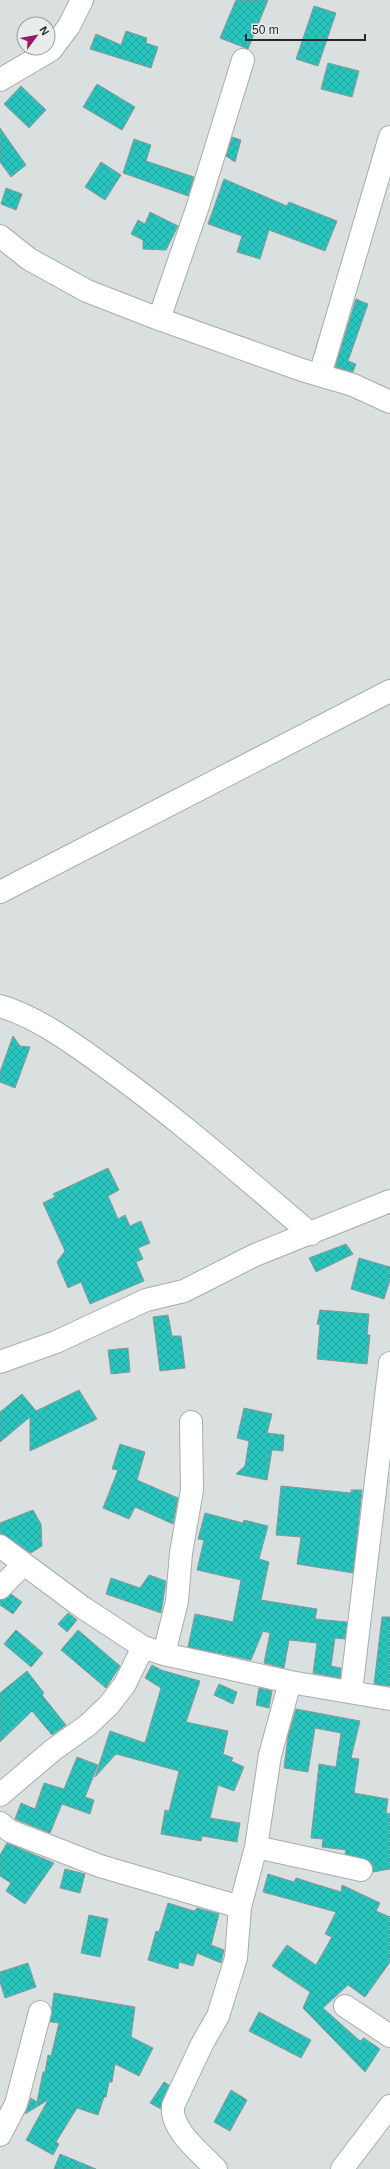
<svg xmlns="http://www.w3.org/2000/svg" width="390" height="2169" font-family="Helvetica,sans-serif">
<defs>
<pattern id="building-cross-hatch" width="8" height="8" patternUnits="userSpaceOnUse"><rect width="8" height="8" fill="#28c4bd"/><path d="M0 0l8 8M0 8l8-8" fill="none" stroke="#24a8a2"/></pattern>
</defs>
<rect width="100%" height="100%" fill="#dae0df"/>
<path fill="url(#building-cross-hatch)" stroke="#919696" d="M236,0h32l-20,49 -28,-11z
M314,6l22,7 -18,53 -22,-7z
M126,31l21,7 -1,5 12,4 -7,21 -61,-19 6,-15 25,11z
M328,63l31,8 -7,26 -31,-8z
M97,84l38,23 -13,23 -39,-23z
M21,86l25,24 -17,18 -25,-24z
M0,128l26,37 -15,12 -11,-15z
M232,137l9,3 -6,22 -9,-6z
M134,139l17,6 -5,16 48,16 -6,19 -65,-23z
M101,162l20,13 -16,25 -20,-13z
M224,179l63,27 2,-4 48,19 -12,30 -56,-21 -9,29 -23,-7 5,-16 -34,-12z
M6,188l16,6 -6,16 -15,-6z
M150,212l28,14 -12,24 -23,-1v-9l-12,-6 7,-14 7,4z
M356,299l12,5 -20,57 8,3 -3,8 -18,-5z
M13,1036l7,10 10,1 -15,41 -15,-6v-10z
M108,1168l11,22 -11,6 10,23 7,-4 5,11 11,-5 9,22 -12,5 5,11 -7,3 8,19 -54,23 -9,-22 -13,6 -11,-26 8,-11 -22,-48 12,-6 -2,-3z
M346,1244l7,10 -37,18 -7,-14z
M359,1258l31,9v13l-6,19 -33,-10z
M320,1310l49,4 -2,21h3l-3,29 -50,-5 3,-34 -3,-1z
M168,1315l4,21h9l4,32 -25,3 -7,-54z
M128,1348l2,24 -19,2 -3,-24z
M79,1390l18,29 -67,32v-34l-30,25v-30l22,-18 14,17z
M244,1408l28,6 -5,19 17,2 -1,16 -11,-1 -5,30 -31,-6 9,-8 4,-25 -12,-3z
M120,1444l25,8 -8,28 41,18 -5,26 -38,-17 -6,12 -26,-11 15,-38 -6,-1z
M281,1486l70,7v-3h11l-9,83 -56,-9 4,-27 -25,-2z
M33,1510l8,14 1,22 -11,7 -31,-20v-10z
M205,1513l38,10 1,-3 24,6 -9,33 10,3 -8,38 56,9 -2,10 32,3 -2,17 -10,-1 -4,28 10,2 -1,10 -27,-5 4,-30 -28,-3 -5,28 -20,-5 6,-30 -7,-2 -12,29 -63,-13 7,-33 38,8 8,-42 -44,-10 7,-30 -6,-1z
M149,1575l17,6 -5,32 -55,-19 5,-16 29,10z
M11,1594l11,8 -9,12 -13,-9v-5z
M68,1613l9,7 -10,12 -9,-8z
M382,1617h8v69l-16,-2z
M16,1630l27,23 -12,14 -27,-23z
M78,1630l42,36 -14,22 -45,-38z
M152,1665l9,5 39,11 -14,41 42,9 -5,23 10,4 -2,3 13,6 -10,24 -16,-6 -8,33 30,5 -3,19 -35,-6 -1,5 -40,-7 4,-24 4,1 10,-40 -63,-17 -21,23 15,-46 35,12 16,-55 -16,-10z
M27,1671l17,22 -2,2 24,30 -14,10 -20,-24 -32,31v-49z
M219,1684l18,8 -4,12 -19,-9z
M259,1688l13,3 -3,17 -13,-3z
M296,1709l64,12 -9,37 8,1 -5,34 34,6 -2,14 4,1v55l-17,3v-6l-4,-5 -24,-7 1,-4 -24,-3 1,-8 -12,-1 8,-74 17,3 5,-34 -26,-5 -7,44 -24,-4 4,-32z
M77,1757l21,8 -13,32 9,3 -4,14 -28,-10 -12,29 -35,-14 6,-16 14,6 9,-26 20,6z
M7,1843l47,20 -29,41 -19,-13 5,-8 -11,-7v-21z
M65,1869l20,5 -5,19 -20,-5z
M268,1874l26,8 2,-4 45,14 1,-7 38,18 -4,8 14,6v45l-25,35 -17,-12 -25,23 37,33 4,-3 16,11 -15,23 -62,-64 7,-16 -38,-26 15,-21 29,20 16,-28 -7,-3 11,-22 -73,-20z
M168,1903l26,8 3,-3 22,6 -8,31 13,5 -3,13 -24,-10 -4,13 -14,-4 -1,7 -30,-9 8,-29 3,1z
M89,1915l19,4 -8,38 -19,-4z
M28,1963l8,24 -31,11 -5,-16v-10z
M54,1993l81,14 -4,30 22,11 -14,28 -24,-12 -3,18h-3l-3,15h-2l-6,18 -21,-7 -21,34 3,2 -6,11 -27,-15 22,-40 -23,14 6,-16 6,4 6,-30h2l3,-17 3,1 8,-33 -9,-1z
M259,2012l52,28 -10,18 -52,-27z
M164,2082l5,3 -7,16 -1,8 -11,-6z
M231,2090l16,10 -17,31 -16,-9z
M60,2154l36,15h-42z"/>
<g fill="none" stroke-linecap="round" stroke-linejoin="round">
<defs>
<path id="minor" d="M0,80l51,-30 18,-24 13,-26
M0,236l29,23 58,32 72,28 143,51 51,15 37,17
M159,319l39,-113 45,-146
M320,375l70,-238
M0,892l390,-201
M0,1006c36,10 77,40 107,62 71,51 137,109 204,166
M0,1362l56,-20 90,-42 38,-9 71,-36 135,-54
M0,1546l82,61 61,40 21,7 126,28 100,17
M0,1588l23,-23
M164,1654l13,-53 4,-48 11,-63 -1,-68
M351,1692l39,-329
M0,1795l53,-45 35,-25 21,-20 16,-21 18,-37
M0,1823l10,8 90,35 140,41
M256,1847l105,23
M345,2006l45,30
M0,2135l16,-31 24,-92
M216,2169c-15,-16 -46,-39 -43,-63l29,-62 16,-28 18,-58 4,-51 16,-60 14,-92 20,-73
M342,2169l48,-63"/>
</defs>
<use href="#minor" stroke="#a7adad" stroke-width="24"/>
<use href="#minor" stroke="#fff" stroke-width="22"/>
</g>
<g transform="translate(36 36) rotate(58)"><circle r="19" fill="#e7eded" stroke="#999e9e"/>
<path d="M0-3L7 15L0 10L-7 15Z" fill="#9d1768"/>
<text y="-6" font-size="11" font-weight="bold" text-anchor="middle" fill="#252828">N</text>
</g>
<path d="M246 34v6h119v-6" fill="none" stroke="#252828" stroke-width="2"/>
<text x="252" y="34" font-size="12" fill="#252828" stroke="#e7eded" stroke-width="3" paint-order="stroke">50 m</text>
</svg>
